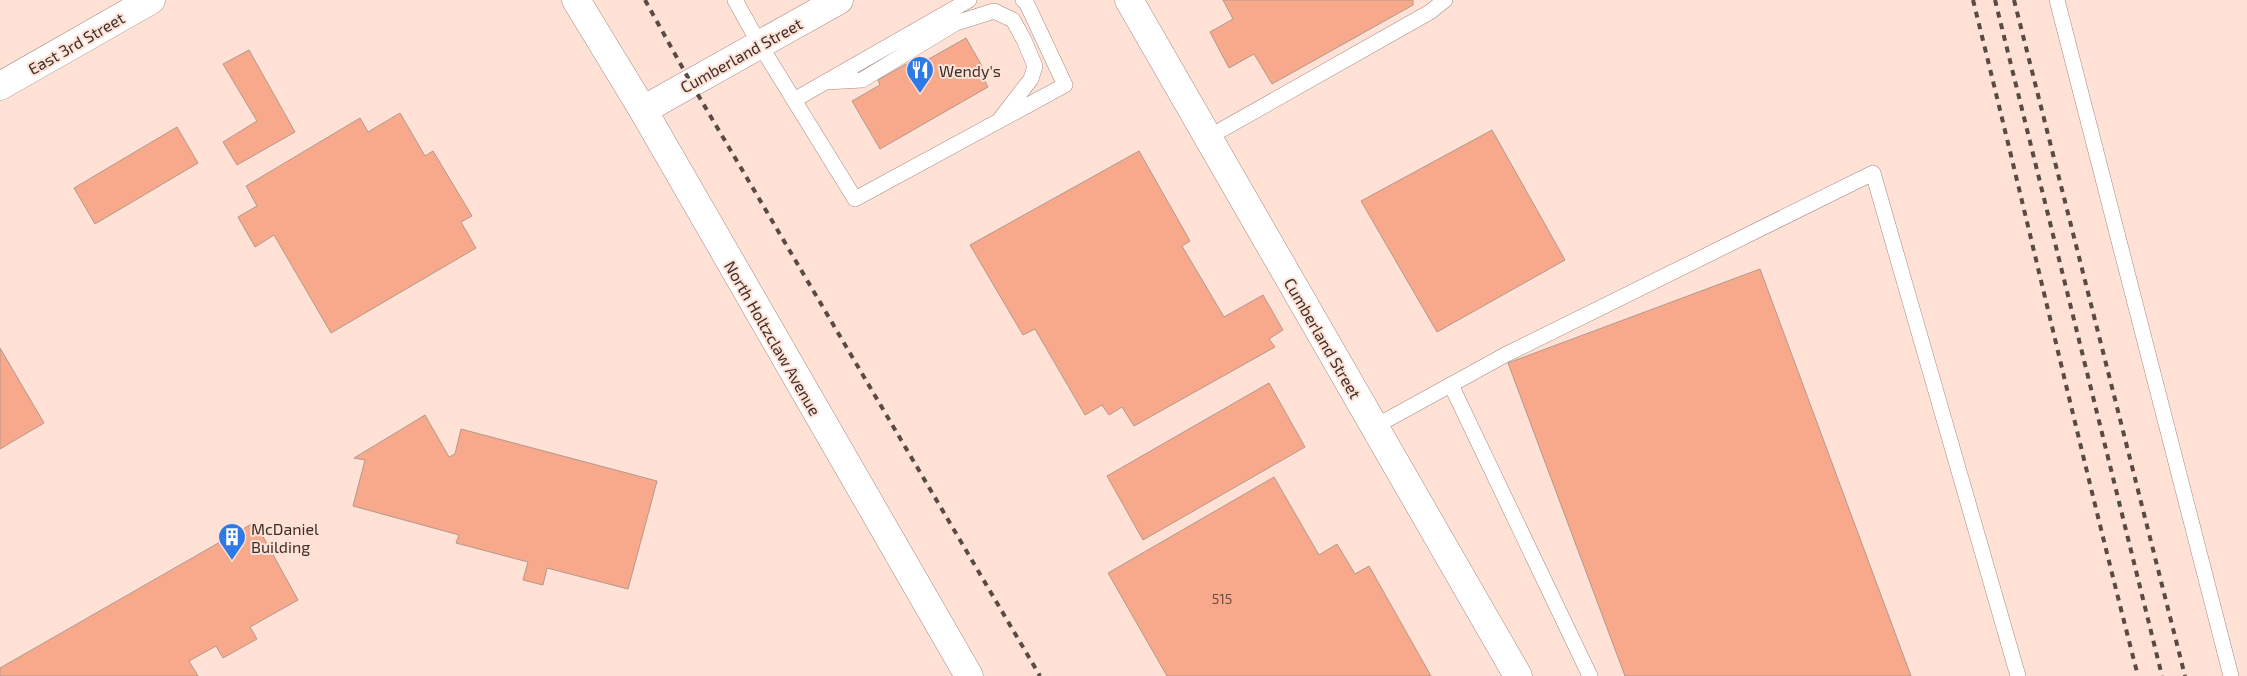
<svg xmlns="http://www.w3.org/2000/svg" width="2247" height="676" font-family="'Exo 2',sans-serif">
<rect width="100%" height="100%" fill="#ffe1d6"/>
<path fill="#f8a98b" stroke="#b3988d" d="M1223,0h190v5l-141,79 -18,-30 -25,14 -19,-36 23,-13z
M966,38l16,28 -4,2 10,19 -108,62 -28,-48 28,-16 -2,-5 39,-22 3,6z
M249,50l46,82 -58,33 -14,-23 34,-21 -34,-57z
M400,113l25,43 8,-5 39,65 -11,6 15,26 -145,85 -57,-98 -19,12 -17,-30 19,-11 -11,-20 114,-68 8,14z
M177,127l21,36 -103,61 -21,-36z
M1492,130l73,130 -128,72 -76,-131z
M1139,151l51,90 -8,5 42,71 39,-22 20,35 -14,9 6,8 -141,79 -12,-19 -13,8 -7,-10 -17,10 -50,-86 -12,6 -53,-90z
M1760,269l151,407h-286l-117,-313z
M0,348l44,75 -44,26z
M1269,383l36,64 -162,93 -36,-64z
M425,415l24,42 6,-3 6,-25 196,52 -29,108 -81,-21 -4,17 -20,-5 5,-18 -72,-19 3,-8 -106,-29 12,-46 -11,-2z
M1274,477l45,78 18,-11 18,30 14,-8 62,110h-264l-59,-103z
M255,522l43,78 -48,27 7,12 -34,19 -7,-12 -27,15 9,15h-198v-8z"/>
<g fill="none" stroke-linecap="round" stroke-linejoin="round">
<defs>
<path id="lane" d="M735,0l25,45 95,154 210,-114 -39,-83 -3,-2
M2057,0l174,676
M825,82l37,-2 94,-57 38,-12 19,9 11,20 11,26 -4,13 -30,39
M794,100l175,-100
M1207,138l223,-126 15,-12
M1451,385l139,291
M1374,427l131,-72 368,-182 145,503"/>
<path id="street" d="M1129,0l389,676
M643,110l196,-110"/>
<path id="secondary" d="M576,0l67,110 326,566
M0,86l151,-86"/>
</defs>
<use href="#lane" stroke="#a58a80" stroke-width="16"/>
<use href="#street" stroke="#a58a80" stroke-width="29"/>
<use href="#secondary" stroke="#a58a80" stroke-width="29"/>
<use href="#lane" stroke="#fff" stroke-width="15"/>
<use href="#street" stroke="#fff" stroke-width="28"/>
<use href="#secondary" stroke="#fff" stroke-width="28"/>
<path stroke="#584a44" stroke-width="4" stroke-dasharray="6 6" stroke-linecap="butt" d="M645,0l46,83 349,593
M1973,0c56,225 107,451 165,676
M1995,0l167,676
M2014,0l171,676"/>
</g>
<defs>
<symbol id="restaurant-pin" viewBox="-11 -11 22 30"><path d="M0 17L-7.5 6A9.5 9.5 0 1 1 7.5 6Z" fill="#2d79e5" stroke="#ffe1d6"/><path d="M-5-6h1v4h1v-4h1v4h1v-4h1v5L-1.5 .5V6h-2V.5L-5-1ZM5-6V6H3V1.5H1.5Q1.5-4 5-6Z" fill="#fff"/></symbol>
<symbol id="building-pin" viewBox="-11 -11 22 30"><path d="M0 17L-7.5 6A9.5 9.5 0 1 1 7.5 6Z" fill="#2d79e5" stroke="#ffe1d6"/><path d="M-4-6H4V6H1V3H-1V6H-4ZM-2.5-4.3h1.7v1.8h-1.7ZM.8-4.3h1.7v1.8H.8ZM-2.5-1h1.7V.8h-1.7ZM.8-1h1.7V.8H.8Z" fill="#fff"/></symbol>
</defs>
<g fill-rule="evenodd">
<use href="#restaurant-pin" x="904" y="54" width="32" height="43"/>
<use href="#building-pin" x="216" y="521" width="32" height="43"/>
</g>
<g text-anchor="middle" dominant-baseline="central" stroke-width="4" stroke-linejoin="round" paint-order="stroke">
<g font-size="14" fill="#6a4e42">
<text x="1222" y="598">515</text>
</g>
<g font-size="16" fill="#3a2f2a" stroke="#ffe1d6">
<text transform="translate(76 43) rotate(-30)">East 3rd Street</text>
<text transform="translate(741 55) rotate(-29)">Cumberland Street</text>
<text transform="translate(773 338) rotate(60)">North Holtzclaw Avenue</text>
<text transform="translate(1323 338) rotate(60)">Cumberland Street</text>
</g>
<g font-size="16" fill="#3a2f2a" stroke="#ffe1d6" text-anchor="start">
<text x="939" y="70">Wendy's</text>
<text x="251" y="528">McDaniel<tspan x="251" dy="18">Building</tspan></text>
</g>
</g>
</svg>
